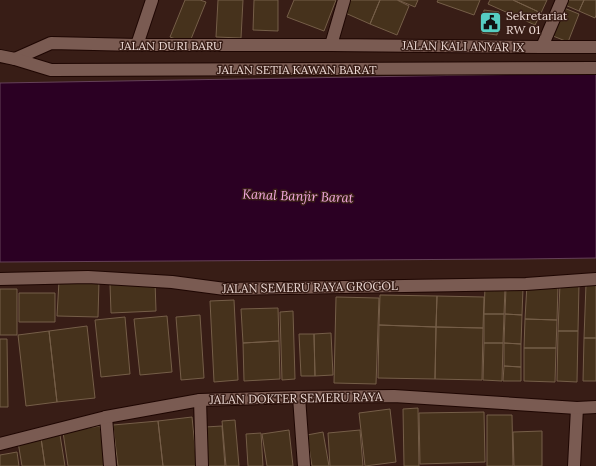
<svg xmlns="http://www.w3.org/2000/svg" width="596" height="466" font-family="Lora,serif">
<rect width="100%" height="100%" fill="#381d16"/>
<path fill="#2b0023" stroke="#654158" d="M596,73v185l-75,1 -521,3v-179z"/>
<path fill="#46321c" stroke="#755e48" d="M185,0h15l6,2 -17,42 -19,-7z
M218,0h25l-2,38 -25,-1z
M254,0h24v31l-25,-1z
M294,0h42l-12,31 -37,-14z
M348,0h32l-10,24 -27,-12z
M380,0h17l12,6 -12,29 -27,-11z
M398,0h20l-3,7z
M438,0h42l-6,15 -37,-13z
M490,0h23l28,13 -6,12 -47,-21z
M513,0h34l-6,13z
M567,0h17l-5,11 -14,-6z
M584,0h12v15l-1,3 -16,-7z
M559,6l20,8 -11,28 -20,-8z
M484,10l15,2 -2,23 -15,-2z
M59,281h40l-1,36 -41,-1z
M155,281l1,30 -45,2 -1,-29z
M527,284l31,1 -1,35 -32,-1z
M560,284h19l-1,47h-20z
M586,284l10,1v53h-12z
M485,287l20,1 -1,26h-20z
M506,287l17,1 -1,27 -17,-1z
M0,289h17v46h-17z
M19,293h36v29h-36z
M380,295l57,1 -1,31 -57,-2z
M437,296l47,1 -1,31 -47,-1z
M336,297l43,1 -3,86 -42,-1z
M234,300l4,80 -24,2 -4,-81z
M278,308l1,33 -36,2 -2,-34z
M293,311l2,68 -13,1 -2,-68z
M484,314h20l-1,29h-19z
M505,314l17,1 -1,29 -17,-1z
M200,315l4,63 -23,2 -5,-63z
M167,316l5,56 -32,3 -6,-56z
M125,317l5,57 -29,3 -6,-57z
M525,319l32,1 -1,28h-32z
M379,325l57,2 -1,52 -57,-1z
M87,326l8,72 -38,4 -8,-71z
M436,327l47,1 -1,52 -47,-1z
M49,331l8,71 -31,4 -8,-71z
M558,331h20l-1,51 -20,-1z
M331,333l2,42 -18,1 -1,-42z
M299,334h15l1,42h-14z
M584,338h12v43h-13z
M0,339h7l1,68h-8z
M279,341l1,38 -36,2 -1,-38z
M484,343h19l-1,38 -19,-1z
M504,343l17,1v23l-17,-1z
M524,348h32l-1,34 -31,-1z
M504,366l17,1v14h-18z
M418,408l1,58h-15l-1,-57z
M390,409l6,53 -31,4 -6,-53z
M484,412l1,50 -65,2 -1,-51z
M487,415h25l1,51h-26z
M192,417l5,49h-34l-5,-45z
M235,420l4,46h-13l-4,-45z
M158,421l5,45h-45l-5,-41z
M100,426l6,40h-38l-5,-34z
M222,426l3,40h-17l-3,-39z
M289,430l4,36h-26l-5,-32z
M360,430l3,36h-33l-2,-33z
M542,431v35h-28l-1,-34z
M323,432l6,34h-17l-5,-31z
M261,433l2,33h-15l-2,-32z
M60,435l5,31h-20l-4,-28z
M41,438l4,28h-23l-4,-24z
M17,452l2,14h-19v-11z"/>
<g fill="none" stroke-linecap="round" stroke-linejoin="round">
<defs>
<path id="street" d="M137,45l15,-45
M331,45l13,-45
M542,47l20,-47
M15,59l36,-16 86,2h194l211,2h54
M0,279l88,-2 84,5 53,7 301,-5 70,-5
M299,397l5,69
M200,400l2,66
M106,417l4,49
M574,466l3,-58"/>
<path id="secondary" d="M0,56l15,3 36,11 545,-2
M0,444l106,-27 94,-17 99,-3 95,-1 183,12 19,-1"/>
</defs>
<use href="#street" stroke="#1e0602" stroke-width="14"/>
<use href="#secondary" stroke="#1e0602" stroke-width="14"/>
<use href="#street" stroke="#7a5b52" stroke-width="12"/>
<use href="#secondary" stroke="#7a5b52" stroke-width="12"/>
</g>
<defs>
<symbol id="civic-square" viewBox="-11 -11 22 22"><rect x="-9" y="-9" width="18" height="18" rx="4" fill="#56cec2" stroke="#381d16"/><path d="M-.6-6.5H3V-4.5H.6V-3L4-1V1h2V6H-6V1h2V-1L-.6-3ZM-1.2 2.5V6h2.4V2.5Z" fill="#111"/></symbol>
</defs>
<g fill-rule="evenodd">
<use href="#civic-square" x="478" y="10" width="25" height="25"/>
</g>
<g text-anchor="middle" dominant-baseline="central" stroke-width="3" stroke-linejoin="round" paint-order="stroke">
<g font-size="12" fill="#ecd9d4" stroke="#381d16" text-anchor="start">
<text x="506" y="15">Sekretariat<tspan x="506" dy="14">RW 01</tspan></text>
</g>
<g font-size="12" fill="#ecd9d4" stroke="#381d16">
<text x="171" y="45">JALAN DURI BARU</text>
<text transform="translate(463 46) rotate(1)">JALAN KALI ANYAR IX</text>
<text x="297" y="69">JALAN SETIA KAWAN BARAT</text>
<text transform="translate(310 287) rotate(-1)">JALAN SEMERU RAYA GROGOL</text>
<text transform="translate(296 398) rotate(-1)">JALAN DOKTER SEMERU RAYA</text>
</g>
<g font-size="13" font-style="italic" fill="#f6abe1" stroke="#381d16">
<text transform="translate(298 196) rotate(2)">Kanal Banjir Barat</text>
</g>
</g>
</svg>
